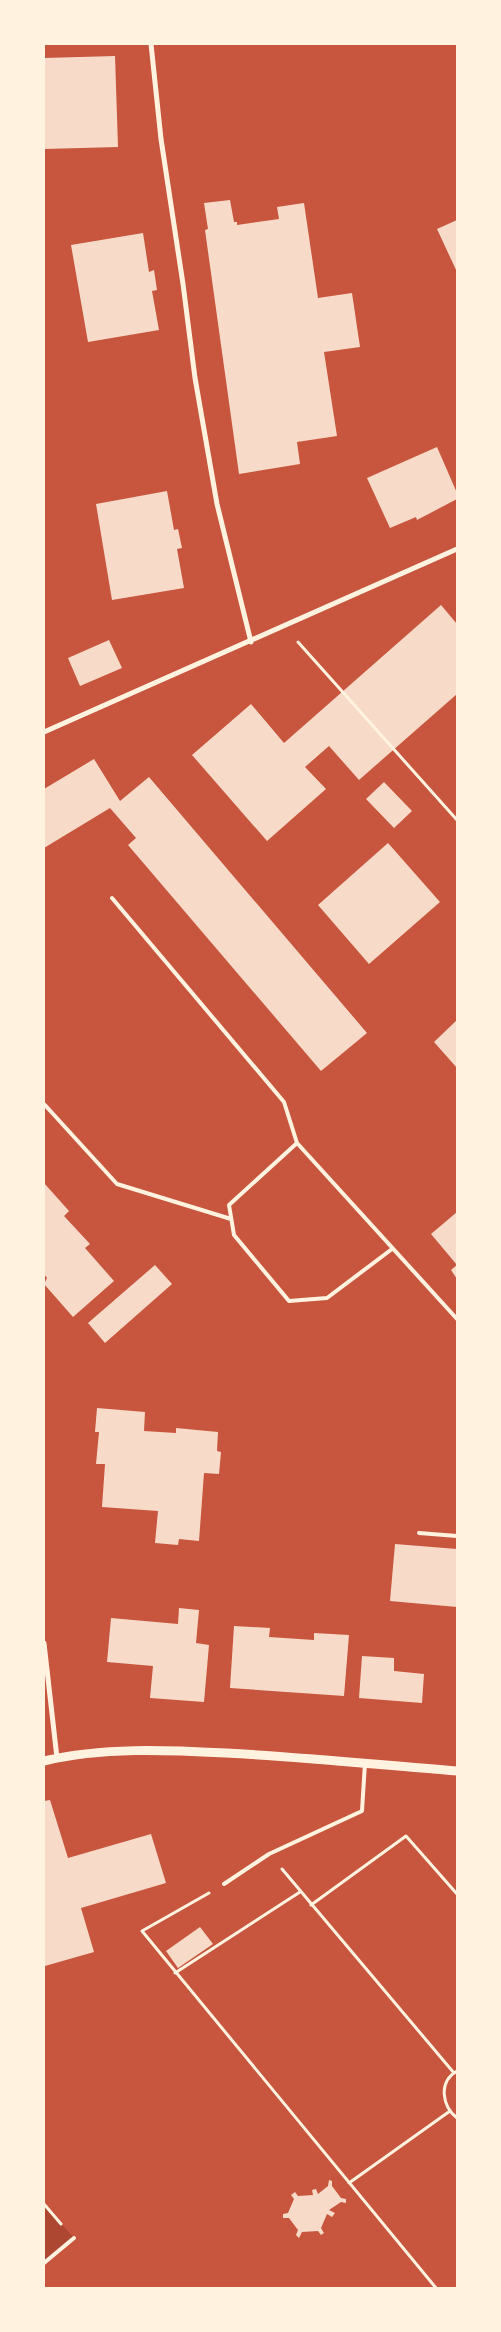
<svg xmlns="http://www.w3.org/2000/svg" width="501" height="2332" font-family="Barlow,sans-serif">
<rect width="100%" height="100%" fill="#c8553d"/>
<path fill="#ae4732" d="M44,2204l30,34 -30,25z"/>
<path fill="#f7dbc8" d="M115,56l3,91 -74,2v-91z
M230,200l4,22h3v3l42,-6 -2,-12 27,-4 14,95 34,-5 8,54 -36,5 13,84 -40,6 3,22 -61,10 -34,-244 3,-1 -4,-26z
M457,220v52l-20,-43z
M143,233l6,39 5,-2 3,20 -5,1 7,39 -71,12 -17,-97z
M437,447l20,46v6l-40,21 -1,-3 -26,11 -23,-50z
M167,491l7,39 4,-1 4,19 -5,1 7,39 -72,12 -16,-96z
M441,605l16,19v70l-98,86 -30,-34 -24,21 21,22 -59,52 -75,-86 59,-51 33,39z
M109,640l13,28 -42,18 -12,-28z
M94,759l26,42 29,-24 218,256 -46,38 -193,-226 8,-7 -26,-30 -66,40v-59z
M384,782l28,29 -18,17 -28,-29z
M388,843l52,59 -71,62 -51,-59z
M457,1020v48l-23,-26z
M44,1183l25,28 -5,5 26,28 -5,4 29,33 -41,36 -29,-33 3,-6 -3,-4z
M457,1212v53l-26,-31z
M155,1265l17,19 -67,59 -17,-20z
M457,1265v14l-6,-9z
M97,1408l48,4 -1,19 32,2v-5l42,4 -1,19 4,1 -2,22 -15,-1 -5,68 -20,-2 -1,6 -23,-2 3,-32 -56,-4 3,-43h-9l3,-32h-4z
M395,1544l62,5v58l-67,-6z
M179,1608l20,2 -3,33 13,2 -5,57 -54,-4 3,-32 -46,-4 4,-44 67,6z
M234,1626l36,2 -1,9 45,3v-7l35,2 -5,61 -114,-8z
M362,1656l32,2v13l30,3 -2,29 -63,-5z
M50,1800l18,58 83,-24 15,49 -85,25 13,44 -49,14 -1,-165z
M200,1927l13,17 -35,24 -12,-17z
M329,2180l3,1v5l9,12 5,1v4l-5,-1 -12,8 6,3 -3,4 -5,-3 -6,14 3,5 -3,2 -3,-4 -16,1 -3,6 -3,-3 2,-5 -9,-12h-6v-4l5,-1 6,-14 -3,-4 4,-3 3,4 15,-1 -1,-5 4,-1 2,5 10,-8z"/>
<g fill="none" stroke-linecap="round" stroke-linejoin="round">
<path stroke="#fff3e0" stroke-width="3" d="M298,642l159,178
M282,1869l172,204
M209,1893l-67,38 294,357
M311,1905l95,-69 51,58
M175,1973l125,-81
M457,2071c-19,11 -15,35 0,47
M349,2183l101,-72
M44,2204l17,20"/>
<path stroke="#fff3e0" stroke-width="4" d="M112,898l172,204 13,41 160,176
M44,1104l73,80 114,35
M297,1143l-68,62 5,30 55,66 38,-3 65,-49
M419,1533l38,3
M224,1884l45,-30 93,-43 3,-48
M44,2263l30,-25"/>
<path stroke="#fff3e0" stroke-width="5" d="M151,44l10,95 22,145 12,94 22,126 34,138
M44,732l413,-183
M44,1643l13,115"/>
<path stroke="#fff3e0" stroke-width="9" d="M44,1761c59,-14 122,-11 182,-8 77,4 154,12 231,18"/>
</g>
<rect width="501" height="2332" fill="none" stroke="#fff3e0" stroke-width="90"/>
</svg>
